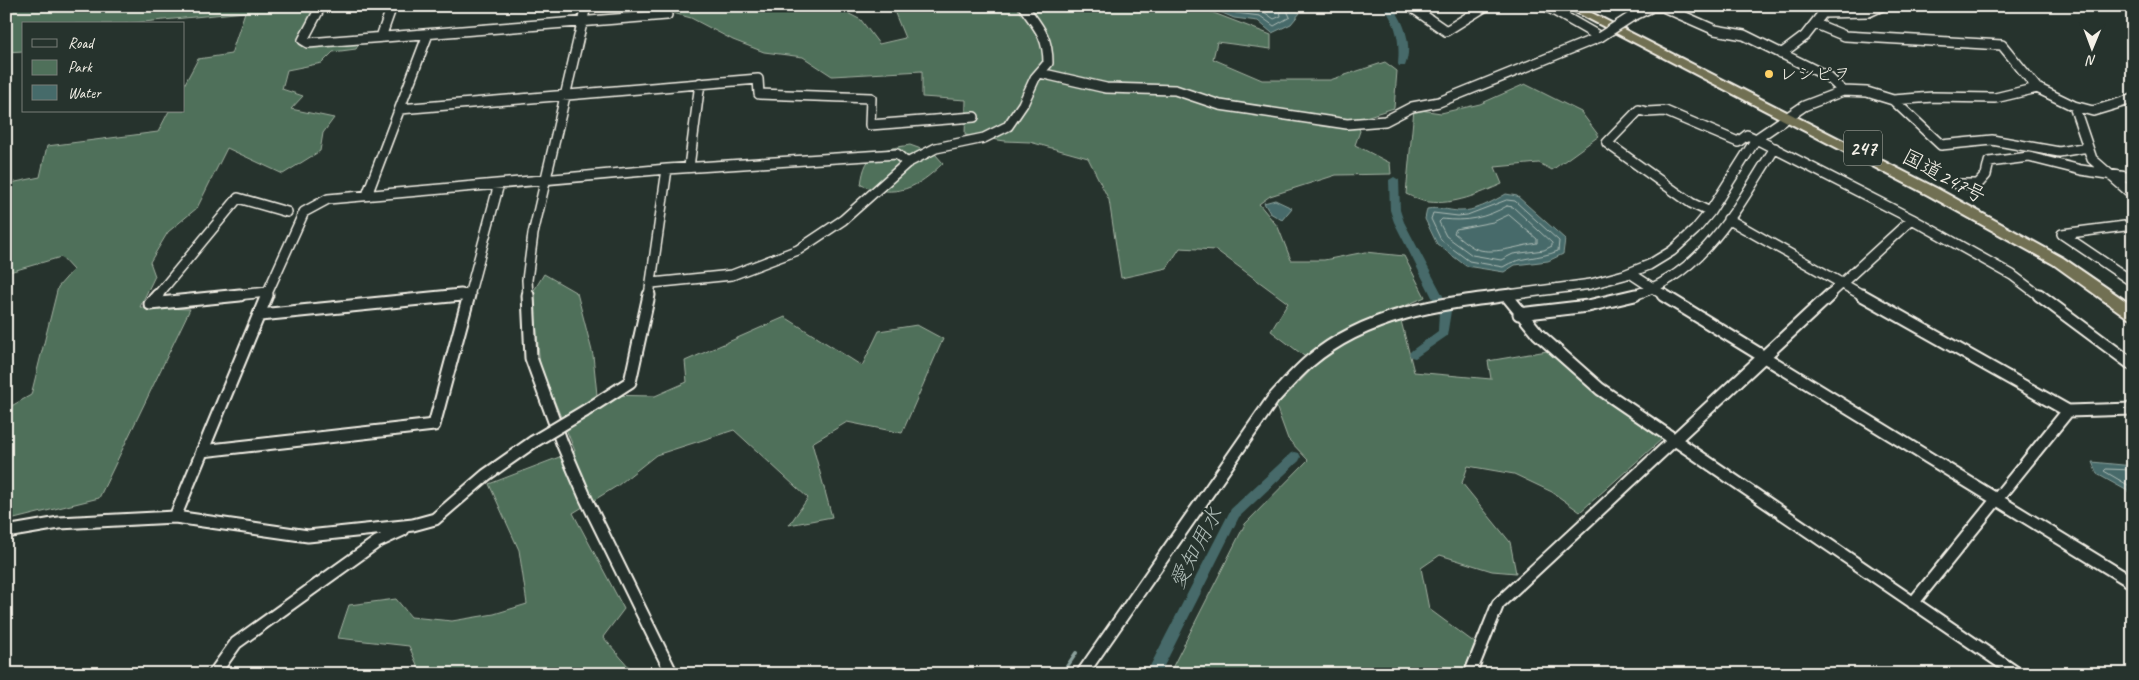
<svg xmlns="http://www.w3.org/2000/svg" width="2139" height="680" font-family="Caveat,'Klee One',sans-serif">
<rect width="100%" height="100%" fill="#26332d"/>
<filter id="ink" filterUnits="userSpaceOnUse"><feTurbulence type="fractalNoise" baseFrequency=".02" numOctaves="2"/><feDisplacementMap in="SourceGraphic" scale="10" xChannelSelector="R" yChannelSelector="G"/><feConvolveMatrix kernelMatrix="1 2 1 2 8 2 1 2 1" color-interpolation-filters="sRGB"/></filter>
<g filter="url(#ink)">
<path fill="#4f705a" stroke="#a2b0a1" d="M6,6h313l-18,38 59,-2 -4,7 -23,3 -11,11 -35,7 -5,19 21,7 -12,13 43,9 -11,15 -3,18 -37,23 -56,-26 -30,60 -29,24 -18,30 5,14 -15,31 50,2 -91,189 -93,23v-112l25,-14 27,-108 15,-17 -12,-13 -55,16v-89l34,-7 7,-31 111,-14 11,-21h15v-26l14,-26 33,-5 14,-42 -122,12h-99v27l-18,1z
M648,6h186l27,14 18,24 26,-6 -13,-32h321l-7,4 65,25v14l-54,-7 -4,17 49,21h68l55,-18 12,9 -3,37 -38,12 4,11 -5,14 35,18 1,11 -55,1 -66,21 -11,8 19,23 13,33h33l41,-8 39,4 21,41 -27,12 16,63 77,7 -3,-18 59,-10 50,44 65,44 -82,73 -28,-20 -38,-18 -46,-8 -6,17 48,59 6,31 -24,-2 -52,-16 -19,13 8,41 46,34 -12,31h-294l76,-150 63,-64 -20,-21 -12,-33 40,-41 -45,-34 17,-28 -72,-53 -36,-2 -13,20 -46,10 -12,-78 -21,-42 -58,-16 -25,-1 -40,-6 1,-35 -44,-3v-26l-90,5 -29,-19 -39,-5 -31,-12 -42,-22z
M1525,84l56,28 18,24 -47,34 -13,-7 -44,4 7,17c-23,10 -48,21 -73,18 -7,0 -16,-5 -23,-8l8,-85 27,4 39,-9z
M910,145l25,9 8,9c-25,25 -47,36 -82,22 4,-35 19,-35 49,-40z
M544,274l33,19 16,62 4,40 58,1 32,-14 -2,-21 100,-44 77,49 17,-35 38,-6 26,14 -41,94 -55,-11 -35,21 20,74 -43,8 19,-27 -74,-68 -78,25 -39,31 -44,27 51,96 -21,28 32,37h-214l-12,-28 -71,-8 11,-33 47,-6 15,18 41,4 42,-7 33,-10 -8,-54 -30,-66 86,-33 -35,-85 -7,-74z"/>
<path fill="#466b6a" stroke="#8ca19c" d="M1215,6h71l14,7 -9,11 -19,9 -14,-12 -24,-3 -21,-9z
M1506,194l11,2 48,43 -2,15 -15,7 -33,4 -11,7 -38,-6 -29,-22 -12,-25 2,-10c12,-2 20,1 31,2 16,1 34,-9 48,-17z
M1275,200l17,8 -10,12 -12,-7 -6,-10z
M2092,462l41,4v28l-36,-20z"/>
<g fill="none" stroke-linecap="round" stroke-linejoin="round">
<path stroke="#aebbb6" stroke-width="1" d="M1219,6l17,7 24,3 14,10 16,-9 -5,-11
M1236,6l25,4 13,9 7,-3 -2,-10
M1507,200l8,1 44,40 -1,10c-19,8 -38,5 -55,16l-34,-6 -28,-21 -10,-21 2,-6 25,3 9,-1z
M1507,206l6,1 39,36v3l-8,4 -31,4 -12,6 -29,-5 -26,-19 -7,-14 3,-3c24,3 44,-1 65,-13z
M1509,215l28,24v4c-20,3 -45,13 -63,5 -7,-4 -14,-10 -20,-15l2,-4 37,-7z
M2133,470l-27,-1 -2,2 29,17"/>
<path stroke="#8ca19c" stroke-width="4" d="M1062,674l14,-21"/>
<path fill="#466b6a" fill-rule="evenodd" d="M1383,6h9c13,16 21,40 13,60h-6l-1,-2c2,-23 -1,-39 -15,-58z
M1394,177l5,3 1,30 4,12 47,89 -4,25 -32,22 -4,-1 -2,-3 2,-3 27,-20 1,-20 -45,-89 -4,-12 -1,-30z
M1295,452l4,1 2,4 -2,4 -60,56 -79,157h-14l85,-165 60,-56z"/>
<defs>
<path id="minor-far1" d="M329,6l-9,2 -17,32 5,3 359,-28
M1410,6l36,25 40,-25
M1546,6l54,31
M1631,17l21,-10h11l52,23 29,5 83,41 16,15
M1816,24l29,12 157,9 35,43
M381,37l11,-31
M1781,54l24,-18 18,-23 46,-1 13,-6
M1040,73l66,15 69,2 45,15 127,19 38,-3 27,-14 27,-5 161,-65
M1893,100l48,45 51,-5 67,12 29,-5
M2074,106l18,53 41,36
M400,109l358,-30 1,15 112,4 -1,27 104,-8
M689,167l11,-84
M1957,184h21l8,-9 3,-13 40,-5 52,13 52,8
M367,195l61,-161
M1710,212l-19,-9 -84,-60 32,-33 8,2 18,-1 73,31 9,-7 9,4 156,80 100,56 28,21
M1728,219l136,77
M2133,225l-71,9 71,48
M1630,273l35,23
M652,283l80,-8 66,-25 45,-30 64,-57 29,-15 48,-10 24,-12 15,-22 12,-26 13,-15c0,-27 -10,-36 -25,-57
M157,296l81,-98 49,14
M228,296l40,-4
M266,296l38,-84 24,-13 339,-30 230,-15 10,9
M449,296l20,-2
M469,296l30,-112
M528,296l-1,-16 6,-46 53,-228
M649,296l18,-127
M1501,296l90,-12 33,-9 25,-10 23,-14 23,-21 15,-18 46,-73 48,-33 39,-15 24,1 26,8 40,-3 62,1 42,-10 37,18 19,5 40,-12
M1631,296c73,-21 106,-89 144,-148
M1828,296l84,-77"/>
<path id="minor" d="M158,295l-8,9 90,-9
M528,295l3,63 31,85 24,56 86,175
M1663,295l470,288
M1862,295l206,116 65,-2
M2039,295l94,70
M1507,296l31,38 62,55 418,285
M1519,314l69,-8 47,-11
M260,315l201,-20
M585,411l45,-29 19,-87
M202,451l232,-26 35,-130
M175,517l92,-222
M6,532l53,-9 116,-6 133,19 105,-11 22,-6 51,-44 47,-33
M1913,603l155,-192
M214,674l22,-31 141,-101 26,-12
M1082,674l191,-275c12,-13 24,-27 37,-38 57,-48 129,-57 200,-66
M1470,674l28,-70 332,-309"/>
<path id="highway" d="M1564,6h14l360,183 125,69 70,48v13l-5,-1 -75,-54 -125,-69z"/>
</defs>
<use href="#minor-far1" stroke="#f4f1e8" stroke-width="12"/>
<use href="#minor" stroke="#f4f1e8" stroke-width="15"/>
<use href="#highway" stroke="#f4f1e8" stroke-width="4"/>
<use href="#minor-far1" stroke="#26332d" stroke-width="9"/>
<use href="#minor" stroke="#26332d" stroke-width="11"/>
<use href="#highway" fill="#716f52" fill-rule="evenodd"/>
<defs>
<path id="minor-bridge-far1" d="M1600,37l31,-20"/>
<path id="minor-bridge" d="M533,442l52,-31"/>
</defs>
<use href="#minor-bridge-far1" stroke="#f4f1e8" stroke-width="12" stroke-linecap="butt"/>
<use href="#minor-bridge" stroke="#f4f1e8" stroke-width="15" stroke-linecap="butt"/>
<use href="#minor-bridge-far1" stroke="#26332d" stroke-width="9"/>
<use href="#minor-bridge" stroke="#26332d" stroke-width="11"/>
</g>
</g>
<circle fill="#ffd166" stroke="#26332d" stroke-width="2" cx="1769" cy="74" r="5"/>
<g text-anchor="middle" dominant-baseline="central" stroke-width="4" stroke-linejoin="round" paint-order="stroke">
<g font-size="18" fill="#f4f1e8" stroke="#26332d" text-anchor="start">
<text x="1779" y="74">レシピヲ</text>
</g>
<rect fill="#26332d" stroke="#b6b8b0" stroke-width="1" x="1844" y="130.5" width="38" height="35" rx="4"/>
<g font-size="20" font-weight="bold" fill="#f4f1e8">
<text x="1863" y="148">247</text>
</g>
<g font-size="21" fill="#f4f1e8" stroke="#26332d">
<text transform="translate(1944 176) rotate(28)">国道247号</text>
</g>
<g font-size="22" font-style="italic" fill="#aebbb6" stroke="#26332d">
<text transform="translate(1196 548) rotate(-62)">愛知用水</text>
</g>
</g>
<rect width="2139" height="680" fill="none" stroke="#26332d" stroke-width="25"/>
<rect x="12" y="12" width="2114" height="655" fill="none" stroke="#f4f1e8" stroke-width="2" filter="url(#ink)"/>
<rect x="22" y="22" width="162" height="90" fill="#26332d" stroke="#787f78"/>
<rect x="32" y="39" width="25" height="8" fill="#26332d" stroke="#787f78"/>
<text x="68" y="48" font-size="15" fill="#f4f1e8">Road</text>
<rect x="32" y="60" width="25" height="15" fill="#4f705a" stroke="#787f78"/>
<text x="68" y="72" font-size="15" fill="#f4f1e8">Park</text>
<rect x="32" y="85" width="25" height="15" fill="#466b6a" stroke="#787f78"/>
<text x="68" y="98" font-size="15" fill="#f4f1e8">Water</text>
<g transform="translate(2092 48) rotate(181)" stroke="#26332d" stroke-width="4" paint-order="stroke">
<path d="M0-4L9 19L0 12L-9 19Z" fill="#f4f1e8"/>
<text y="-8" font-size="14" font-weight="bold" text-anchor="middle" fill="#f4f1e8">N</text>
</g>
</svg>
